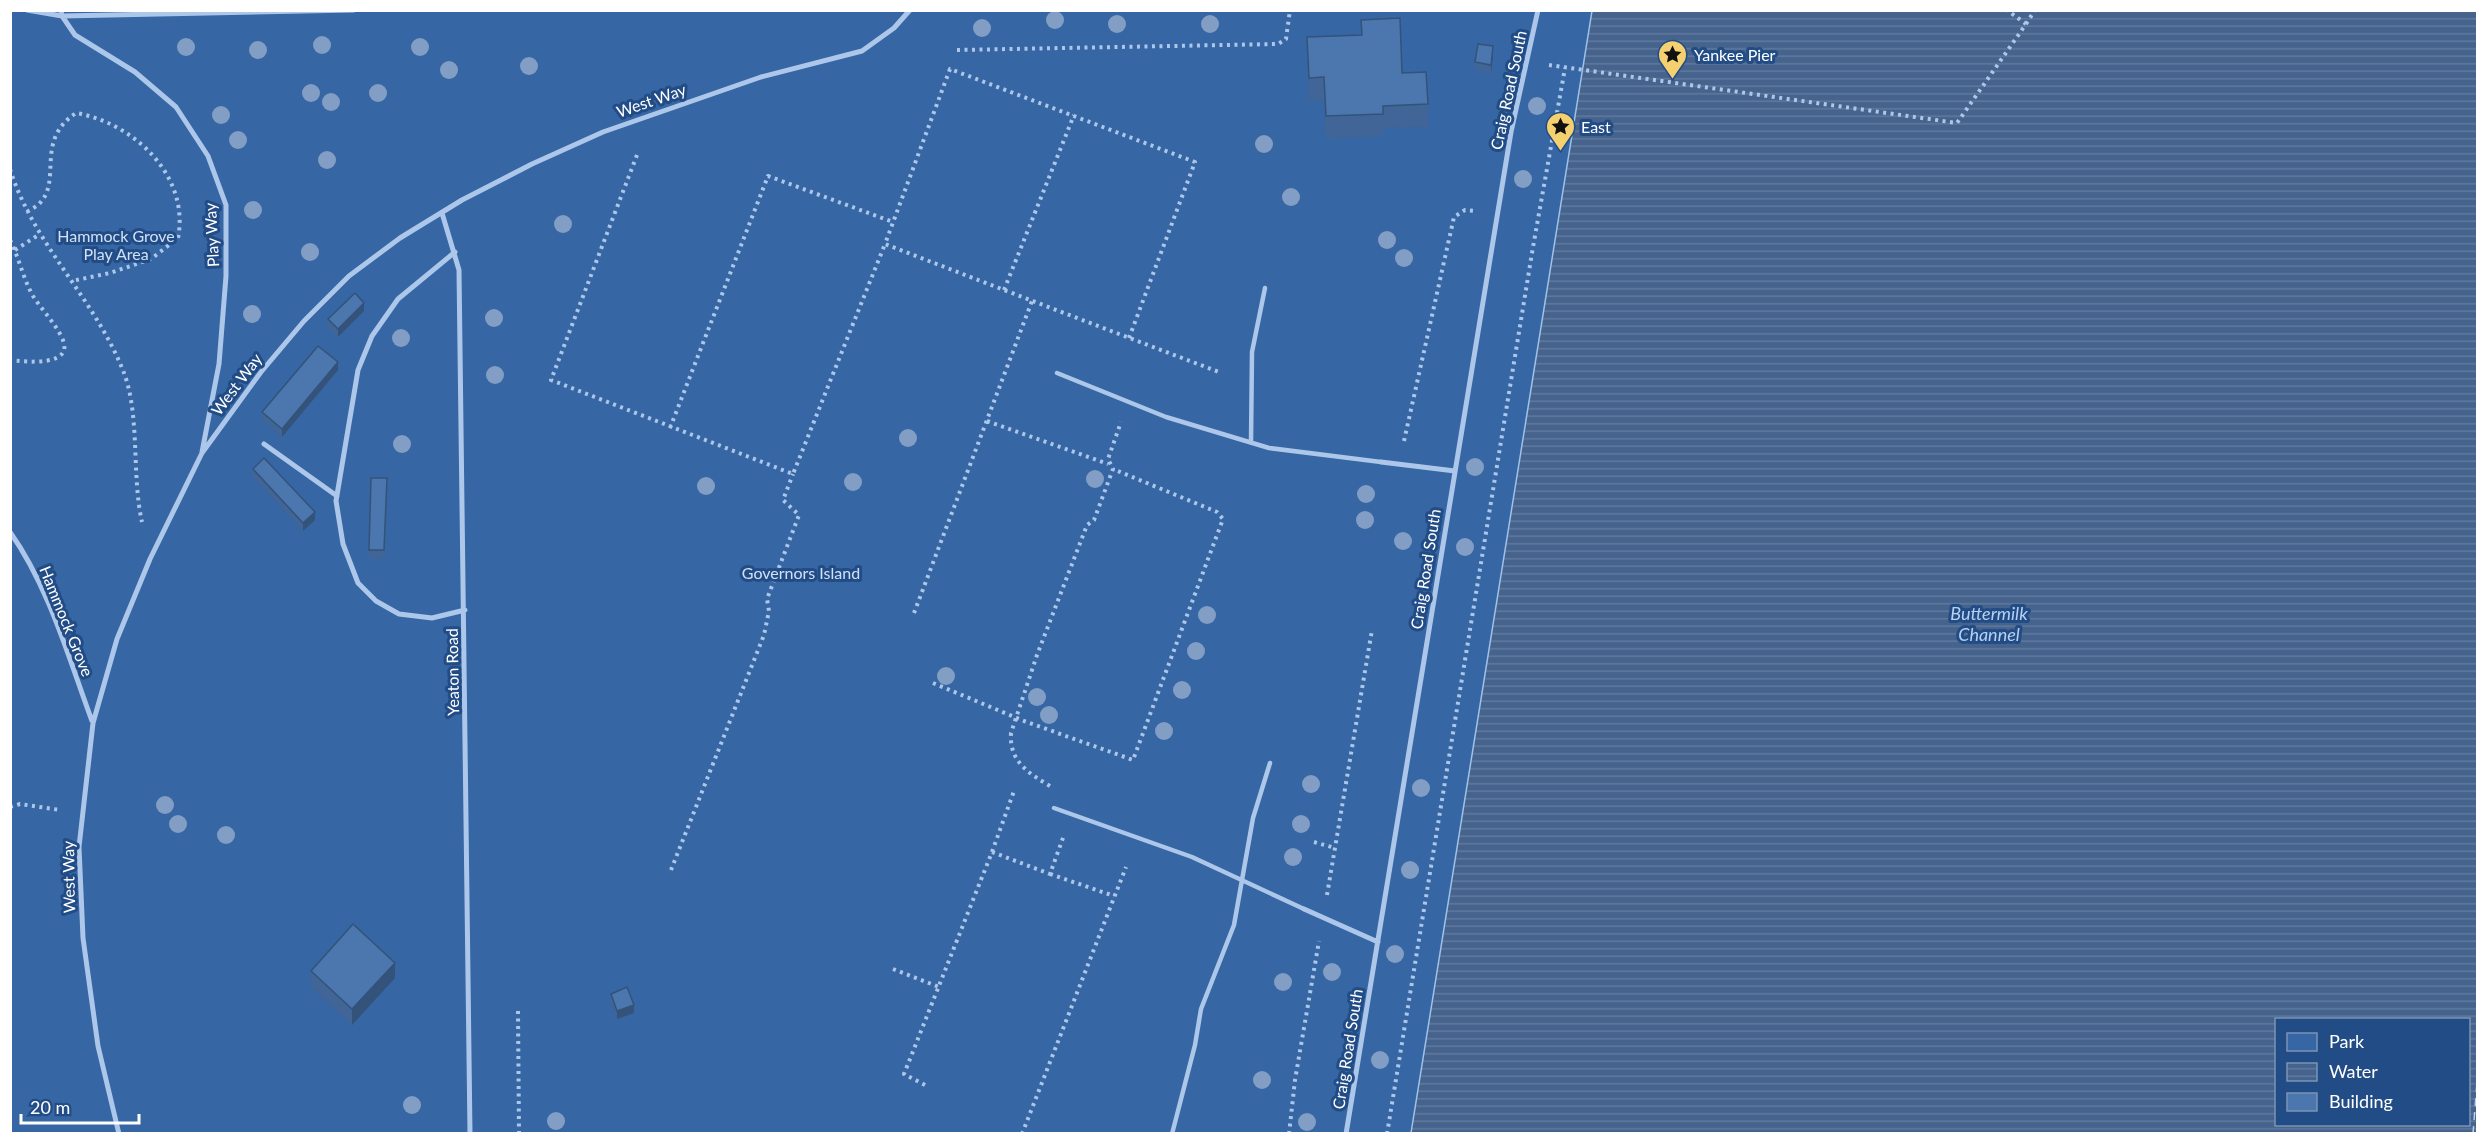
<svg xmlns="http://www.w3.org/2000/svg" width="2488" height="1144" font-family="Lato,sans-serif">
<defs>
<pattern id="water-rules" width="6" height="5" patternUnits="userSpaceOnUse" patternTransform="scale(1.5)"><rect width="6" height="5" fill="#45638d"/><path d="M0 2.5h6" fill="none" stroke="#617a9e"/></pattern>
</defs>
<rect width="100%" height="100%" fill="#224c86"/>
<path fill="#3666a3" d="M11,11h1581l-181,1122h-1400z"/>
<path fill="url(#water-rules)" stroke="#a0c2ea" stroke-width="1.5" fill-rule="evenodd" d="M1592,11h885v1122h-1066zM2276,1020h192v104h-192z"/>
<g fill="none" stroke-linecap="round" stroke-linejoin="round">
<path stroke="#b8d1f1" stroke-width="1.5" stroke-dasharray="8 6" stroke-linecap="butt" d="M2473,1134l5,-65"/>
<path stroke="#acc7e9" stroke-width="4" stroke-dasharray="3 4.5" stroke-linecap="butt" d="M2026,24l9,-14
M957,50l321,-6 8,-5 4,-29
M1549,65l408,58 69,-99 -19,-14
M637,155l-86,225 242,94 92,-230
M10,169c23,74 83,128 112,199 19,44 9,106 20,154
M27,212c4,-3 9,-5 12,-8 24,-24 -5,-63 37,-91 58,10 114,63 102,125l-27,21 -41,14 -38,8
M10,240c9,18 13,38 23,56 9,14 22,27 29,42 14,29 -37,24 -52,22
M15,250l25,-16
M1004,290l70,-175
M1129,338l66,-176 -245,-93 -65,175c111,43 223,86 334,128
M987,421l121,43
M670,428l98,-252 125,46
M1404,441l50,-224 11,-7 11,1
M914,613l118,-312
M933,683l91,38 109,39 90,-241 -6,-7 -104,-43
M1050,786c-22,-13 -41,-25 -39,-53l26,-78 50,-130 7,-5 19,-51 -5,-10 13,-37
M10,807l10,-3 40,6
M1314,842l21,6
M992,852l22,-61
M671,870l93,-235 5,-24 -2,-12 32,-84 -16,-15 10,-26
M1050,874l64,22
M1327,895l45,-265
M893,969l46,18
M518,1011l1,123
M925,1085l-21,-11 88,-222 58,22 14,-39
M1022,1134l104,-267
M1289,1134l6,-54 24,-139
M1387,1134l146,-887 32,-179"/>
<path stroke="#acc7e9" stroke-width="4.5" d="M1057,373l109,44 103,31 112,14
M1251,442l1,-90 13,-64
M1054,808l138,49 112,52
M1172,1134l23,-89 6,-36 33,-84 19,-107 17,-55"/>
<path stroke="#acc7e9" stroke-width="5" d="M27,10l35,6 292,-6
M61,10l1,6 13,19 60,37 41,35 32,49 18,49v71l-7,88 -17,88
M442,213l17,57 11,864
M455,252l-57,47 -26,37 -14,34 -22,131 7,43 15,39 18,18 23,13 33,4 33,-8
M264,444l73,52
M1381,462l74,9
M10,532c39,55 59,127 82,189
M1304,909l74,33
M119,1134l-21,-88 -15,-108 -4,-91 14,-124 24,-84 33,-80 52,-106 59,-81 43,-51 45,-45 51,-38 62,-38 70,-36 71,-32 158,-55 101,-26 32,-23 16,-18
M1346,1134l165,-1002 27,-122"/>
</g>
<g fill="#829ec4">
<circle cx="1055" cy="20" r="9"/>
<circle cx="1117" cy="24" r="9"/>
<circle cx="1210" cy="24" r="9"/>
<circle cx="982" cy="28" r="9"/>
<circle cx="322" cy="45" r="9"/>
<circle cx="186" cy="47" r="9"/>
<circle cx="420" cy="47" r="9"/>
<circle cx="258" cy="50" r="9"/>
<circle cx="529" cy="66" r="9"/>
<circle cx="449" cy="70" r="9"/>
<circle cx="311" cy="93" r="9"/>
<circle cx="378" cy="93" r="9"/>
<circle cx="331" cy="102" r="9"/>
<circle cx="1537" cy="106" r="9"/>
<circle cx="221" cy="115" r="9"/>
<circle cx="238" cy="140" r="9"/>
<circle cx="1264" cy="144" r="9"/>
<circle cx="327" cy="160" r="9"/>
<circle cx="1523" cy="179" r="9"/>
<circle cx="1291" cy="197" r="9"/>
<circle cx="253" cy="210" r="9"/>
<circle cx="563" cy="224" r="9"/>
<circle cx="1387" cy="240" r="9"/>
<circle cx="310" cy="252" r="9"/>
<circle cx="1404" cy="258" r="9"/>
<circle cx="252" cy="314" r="9"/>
<circle cx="494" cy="318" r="9"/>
<circle cx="401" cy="338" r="9"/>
<circle cx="495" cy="375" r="9"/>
<circle cx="908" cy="438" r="9"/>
<circle cx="402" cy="444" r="9"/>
<circle cx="1475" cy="467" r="9"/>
<circle cx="1095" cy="479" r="9"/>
<circle cx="853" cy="482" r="9"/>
<circle cx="706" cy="486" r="9"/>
<circle cx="1366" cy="494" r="9"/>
<circle cx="1365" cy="520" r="9"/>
<circle cx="1403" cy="541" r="9"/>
<circle cx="1465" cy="547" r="9"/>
<circle cx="1207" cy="615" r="9"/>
<circle cx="1196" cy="651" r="9"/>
<circle cx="946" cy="676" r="9"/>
<circle cx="1182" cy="690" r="9"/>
<circle cx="1037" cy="697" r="9"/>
<circle cx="1049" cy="715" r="9"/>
<circle cx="1164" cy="731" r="9"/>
<circle cx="1311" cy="784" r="9"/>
<circle cx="1421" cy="788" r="9"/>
<circle cx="165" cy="805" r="9"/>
<circle cx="178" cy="824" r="9"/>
<circle cx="1301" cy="824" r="9"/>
<circle cx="226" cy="835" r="9"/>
<circle cx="1293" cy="857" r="9"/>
<circle cx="1410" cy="870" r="9"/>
<circle cx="1395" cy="954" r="9"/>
<circle cx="1332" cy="972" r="9"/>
<circle cx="1283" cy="982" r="9"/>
<circle cx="1380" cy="1060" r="9"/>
<circle cx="1262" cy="1080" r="9"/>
<circle cx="412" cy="1105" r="9"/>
<circle cx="556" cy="1121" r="9"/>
<circle cx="1307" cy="1122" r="9"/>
</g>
<path fill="#406596" d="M1361,20l67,84v23l-45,1v8l-57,3 -2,-39h-15l-2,-63 54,-2z
M1493,55l-2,18 -16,-3v-8z
M364,311l-26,26 -10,-10v-8z
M338,370l-56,67 -20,-17v-8z
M253,469l62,51 -12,11 -50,-54z
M371,478h16l-3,80h-15z
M311,971l84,7 -43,47 -41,-38z
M611,994l23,19 -17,6 -6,-17z"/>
<path fill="#34537a" d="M1493,46v9l-2,18v-8z
M364,303v8l-26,26v-8z
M338,362v8l-56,67v-8z
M315,512v8l-12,11v-8z
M395,963v15l-43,47v-16z
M634,1005v8l-17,6v-8z"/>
<path fill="#4b76ae" stroke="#34537a" stroke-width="1.5" d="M1400,18l2,55 24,-1 2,32 -45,2v8l-57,2 -2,-39 -15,1 -2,-41 55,-2 -1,-15z
M1478,44l15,2 -2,19 -16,-3z
M355,293l9,10 -26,26 -10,-10z
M318,346l20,16 -56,67 -20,-17z
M264,458l51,54 -12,11 -50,-54z
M371,478h16l-3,72h-15z
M353,924l42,39 -43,46 -41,-38z
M627,987l7,18 -17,6 -6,-17z"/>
<defs>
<symbol id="sight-pin" viewBox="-11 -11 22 30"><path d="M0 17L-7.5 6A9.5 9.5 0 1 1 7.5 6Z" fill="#f5d06e" stroke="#224c86"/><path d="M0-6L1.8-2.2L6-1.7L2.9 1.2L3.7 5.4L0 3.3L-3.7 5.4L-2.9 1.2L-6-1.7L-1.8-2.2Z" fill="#111"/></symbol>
</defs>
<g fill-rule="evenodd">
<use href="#sight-pin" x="1656" y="38" width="33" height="45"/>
<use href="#sight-pin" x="1544" y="110" width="33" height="45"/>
</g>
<g text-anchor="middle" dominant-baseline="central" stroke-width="6" stroke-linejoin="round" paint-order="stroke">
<g font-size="16" fill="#fff" stroke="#224c86" text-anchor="start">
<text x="1694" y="54">Yankee Pier</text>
<text x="1581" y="126">East</text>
</g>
<g font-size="16" fill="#fff" stroke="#224c86">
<text transform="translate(1508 90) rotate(-78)">Craig Road South</text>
<text transform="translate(651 100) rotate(-19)">West Way</text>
<text transform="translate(211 235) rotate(-93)">Play Way</text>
<text transform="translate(236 384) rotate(-53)">West Way</text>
<text transform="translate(1425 569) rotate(-81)">Craig Road South</text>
<text transform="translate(67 621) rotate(68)">Hammock Grove</text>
<text transform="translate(452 672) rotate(-91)">Yeaton Road</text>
<text transform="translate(68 877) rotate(-91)">West Way</text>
<text transform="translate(1347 1049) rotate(-81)">Craig Road South</text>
</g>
<g font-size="16" fill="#d0e1f7" stroke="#224c86">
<text x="116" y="235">Hammock Grove<tspan x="116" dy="18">Play Area</tspan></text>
<text x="801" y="572">Governors Island</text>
</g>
<g font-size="18" font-style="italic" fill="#b8d1f1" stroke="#224c86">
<text x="1989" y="613">Buttermilk<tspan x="1989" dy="21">Channel</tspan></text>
</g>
</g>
<rect width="2488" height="1144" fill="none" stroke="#ffffff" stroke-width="24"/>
<rect x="2275" y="1018" width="195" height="108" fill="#224c86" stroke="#7a94b6" stroke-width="1.5"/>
<rect x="2287" y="1033" width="30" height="18" fill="#3666a3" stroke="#7a94b6" stroke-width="1.5"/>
<text x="2329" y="1048" font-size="18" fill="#ffffff">Park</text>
<rect x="2287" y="1063" width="30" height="18" fill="url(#water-rules)" stroke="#7a94b6" stroke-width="1.5"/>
<text x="2329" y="1078" font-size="18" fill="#ffffff">Water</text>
<rect x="2287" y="1093" width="30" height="18" fill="#4b76ae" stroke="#7a94b6" stroke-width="1.5"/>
<text x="2329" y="1108" font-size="18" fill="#ffffff">Building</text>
<path d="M21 1114v9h118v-9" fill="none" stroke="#ffffff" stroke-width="3"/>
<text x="30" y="1114" font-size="18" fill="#ffffff" stroke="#224c86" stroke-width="4.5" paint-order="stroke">20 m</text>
</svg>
